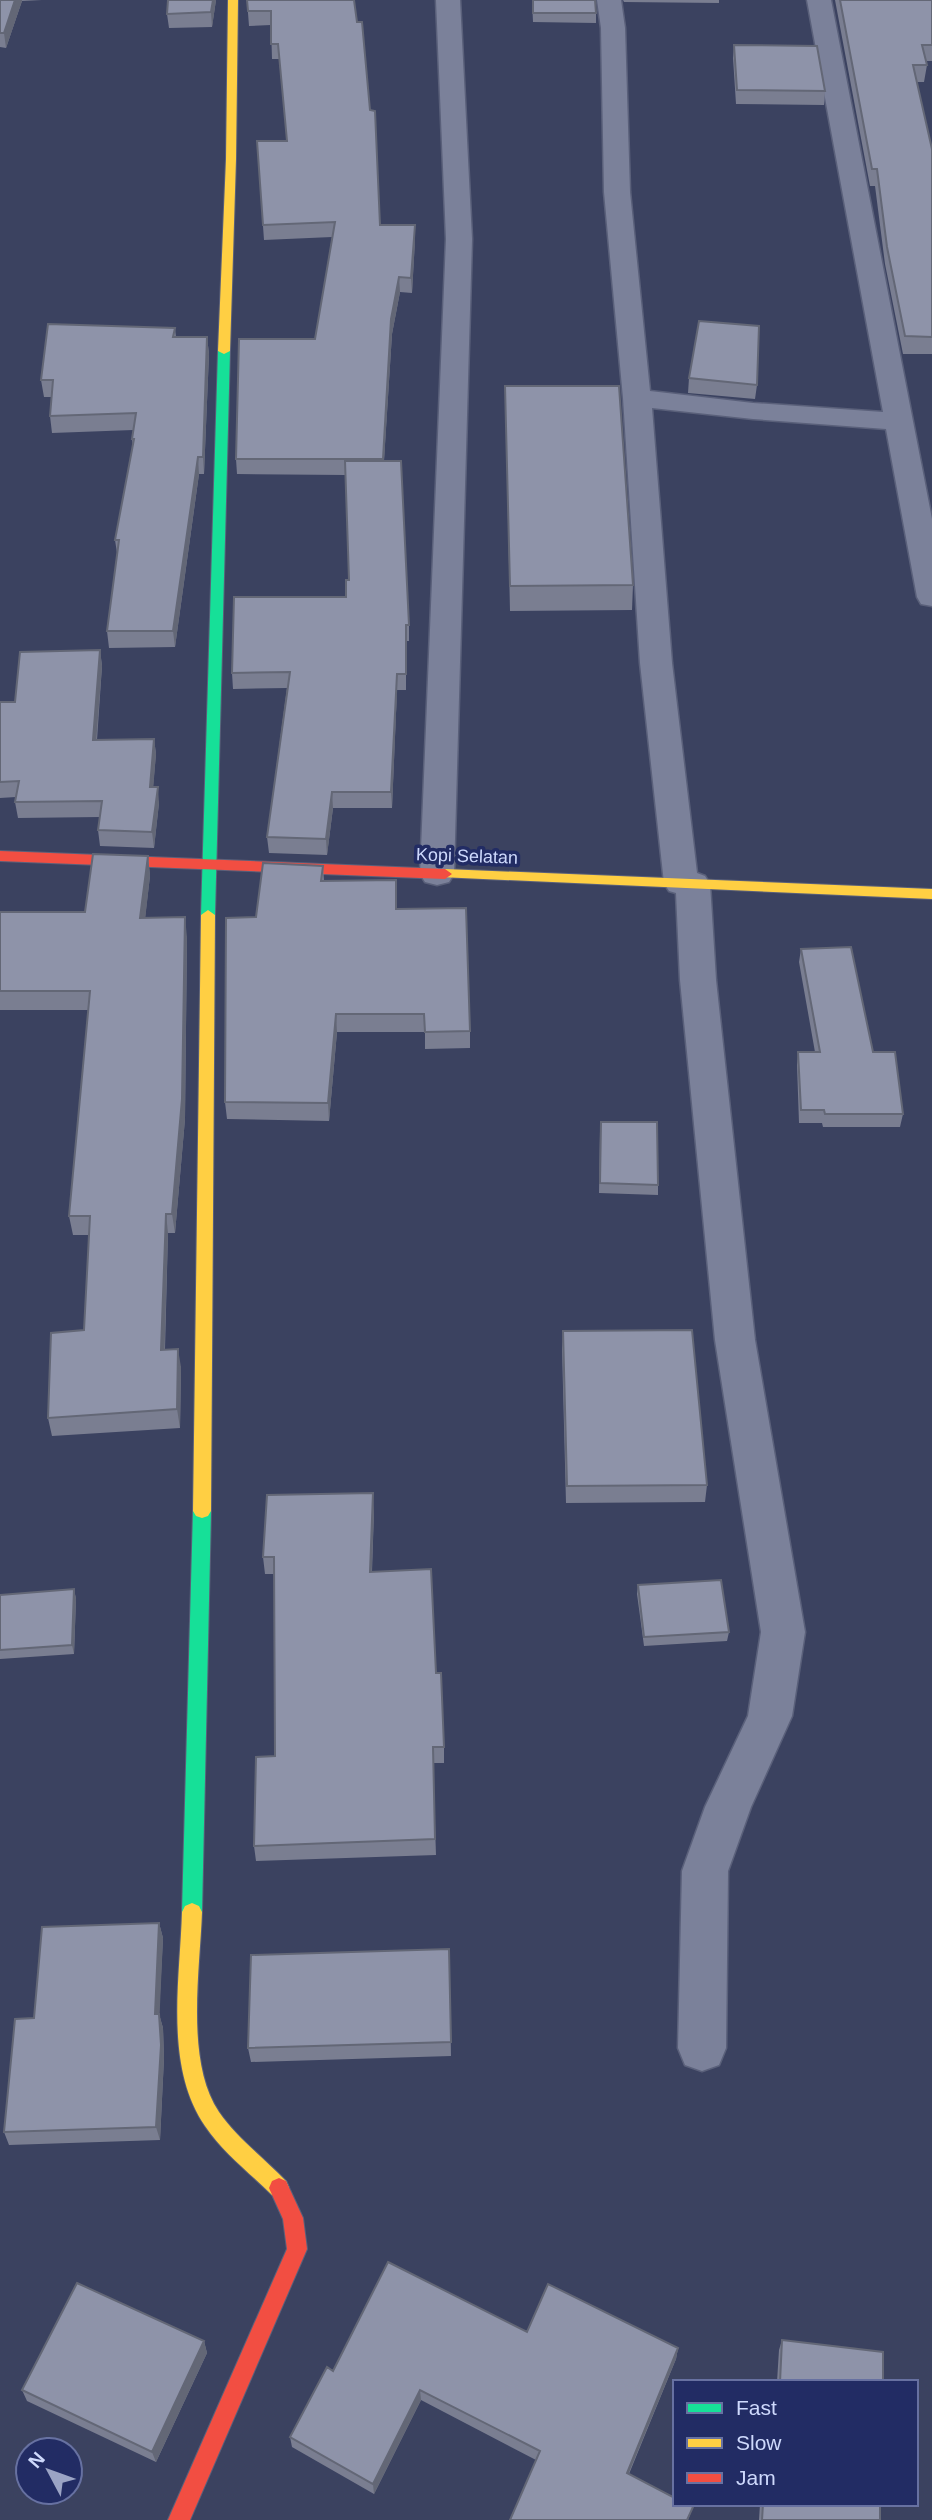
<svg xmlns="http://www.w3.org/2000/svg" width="932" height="2520" font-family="Helvetica,sans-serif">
<rect width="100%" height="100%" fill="#3b4260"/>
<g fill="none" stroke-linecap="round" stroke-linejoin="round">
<defs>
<path id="street" d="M436,0h24l12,239 -18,635 -5,8 -12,3 -12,-3 -5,-8 26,-635z
M597,0h24l4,28 5,164 20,199 103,12 130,9 -76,-412h24l101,519v87l-11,-2 -4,-7 -31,-168 -133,-10 -101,-11 20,255 25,210 8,3 5,8 6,96 39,360 50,292 -13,84 -41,91 -23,64 -2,177 -7,17 -17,6 -17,-6 -7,-17 4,-177 23,-64 43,-91 13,-84 -46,-292 -35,-360 -4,-87 -7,-2 -5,-8 -24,-220 -17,-265 -19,-206 -3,-164z"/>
<path id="fast" d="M224,348l6,3 -15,564 -7,5 -7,-5 17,-564z
M202,1504l6,2 3,5 -9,401 -3,6 -7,3 -7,-3 -3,-6 11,-401 3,-5z"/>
<path id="slow" d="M228,0h10l-2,159 -6,192 -6,3 -6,-3 8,-192z
M445,869l487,20v10l-492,-22 -2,-3z
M208,910l7,5 -4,596 -3,5 -6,2 -6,-2 -3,-5 8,-596z
M192,1903l7,3 3,6c-2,58 -17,150 17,200 18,26 45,46 67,69l3,7 -3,7 -7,3 -7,-3c-22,-22 -49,-42 -67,-69 -41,-60 -25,-146 -23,-214l3,-6z"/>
<path id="jam" d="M0,851l445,18 7,5 -7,5 -445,-18z
M279,2178l7,3 17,37 4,31 -117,271h-22l119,-271 -4,-30 -14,-31 3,-7z"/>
</defs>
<use href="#street" stroke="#5a607a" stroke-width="3"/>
<use href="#fast" stroke="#5a607a" stroke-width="2"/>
<use href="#slow" stroke="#5a607a" stroke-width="2"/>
<use href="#jam" stroke="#5a607a" stroke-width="2"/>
<use href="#street" fill="#7b819a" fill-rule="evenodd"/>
<use href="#fast" fill="#16e098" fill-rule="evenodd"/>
<use href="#slow" fill="#ffcf43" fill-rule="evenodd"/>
<use href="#jam" fill="#f24e42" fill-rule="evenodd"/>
</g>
<path fill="#7a7e91" d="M0,0h42l-20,1 -16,47 -6,-1z
M168,0h48l-4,27 -43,1 -2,-14z
M247,0h107l26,225 35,15 -3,53 -12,-1 -8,42 -8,127 25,164v16h-3v49h-9l-5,118h-59l-6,47 -58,-2 -2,-16 20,-149 -54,1 -1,-16 114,-76 3,-17 -3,-105 -109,-1 -1,-15 79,-120 17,-102 -68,3 -7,-99h30l-8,-82h-7l-1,-34 -22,1z
M532,0l64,13v10l-63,-1z
M623,0h96v3l-95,-1z
M835,0h97v61h-6l1,4 -3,17h-7l15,67v205h-29l-18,-90 -10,-78h-5z
M734,45l91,46 -1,14 -88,-1 -3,-46z
M175,328l1,9h31l2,17 -5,120h-5l-24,173 -66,1 -2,-17 10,-78 -2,-13 18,-92 -1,-9 1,-9 -81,3 -2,-17 2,-19h-8l-3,-17z
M689,378l68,7 -2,14 -67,-6z
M505,386l128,199 -1,25 -122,1z
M100,650l2,16 -5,74 57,-1 2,15 -3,33 6,16 -5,45 -54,-2 -2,-16 2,-13 -82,1 -3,-16 1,-5 -16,1v-96h15z
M148,856l2,20 -5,42 42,19 -2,182 -10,114h-7l-3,116 16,18 -1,61 -128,8 -4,-18 36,-88 5,-95h-16l-4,-19 19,-206h-88v-98h85z
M323,866l1,15 72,-1 1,29 73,122v17l-45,1v-17h-88l-8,89 -102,-2 -2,-17 31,-185z
M801,949l72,103 30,62 -3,13h-77l-1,-4h-23l-2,-58 1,-13h17l-16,-90z
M600,1131l58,54v10l-59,-2z
M563,1331l144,154 -2,17 -139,1 -4,-154z
M374,1511l-2,61 64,101 8,74v16h-11l3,92 -180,6 -2,-15 21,-90 -1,-182h-9l-2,-17z
M638,1585l91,47 -2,9 -83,5 -7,-52z
M74,1589l2,10 -2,55 -74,5v-64z
M159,1923l4,15 -4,76 4,14 1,30 -4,82 -151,5 -5,-13z
M449,1949l2,107 -200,6 -3,-14z
M527,2332l151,16 -2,11 -47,115 64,33 -5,13h-178l26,-60 -115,-60 -47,94 -82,-47 -2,-10 43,-66z
M782,2340l101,42h-106l2,-32z
M204,2341l3,12 -51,109 -129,-61 -5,-11z
M760,2504h120v16h-121z"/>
<path fill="#636776" d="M15,0h7v1l-16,47 -2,-15z
M213,0h3l-4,27 -1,-15z
M415,225v15l-3,53 -1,-15z
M399,277l1,15 -8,42 -9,141v-16l8,-140z
M207,337l2,17 -5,120 -1,-17z
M198,457l1,17 -24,173 -2,-16z
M100,650l2,16 -7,90 -2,-16z
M397,674v16l-5,118 -1,-16z
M154,739l2,15 -4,49 -2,-16z
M158,787l1,16 -5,45 -2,-16z
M332,792l1,16 -6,47 -1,-16z
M148,856l2,20 -7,62 -3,-20z
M185,917l2,20 -2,182 -10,114 -3,-19z
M336,1014l1,18 -8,89 -1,-18z
M166,1214l2,19 -4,135 -3,-18z
M178,1349l3,18 -1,61 -3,-19z
M373,1493l1,18 -3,78 -1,-17z
M74,1589l2,10 -2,55 -2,-9z
M159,1923l4,15 -4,90 -4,-14z
M159,2014l4,14 1,30 -4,82 -4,-13z
M204,2341l3,12 -51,109 -4,-10z
M678,2348l-2,11 -51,123 2,-9z
M420,2390l1,10 -47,94 -1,-10z"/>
<path fill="#8e93a9" stroke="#636776" stroke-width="2" d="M0,0h15l-11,33h-4z
M168,0h45l-2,12 -44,2z
M247,0h107l3,22h5l8,88 5,1 5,114h35l-4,53 -12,-1 -8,42 -8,140h-147l3,-120h76l20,-117 -72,3 -6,-84h30l-9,-97h-7v-33h-23z
M533,0h62l1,13h-63z
M840,0h92v45h-10l5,20h-14l19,84v188l-27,-1 -18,-89 -10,-78h-5z
M734,45l83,1 8,45 -88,-1z
M699,321l60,5 -2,59 -68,-7z
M48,324l127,4 -2,9h34l-4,120h-5l-25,174h-66l12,-91h-4l19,-101h-2l4,-26 -86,3 3,-36h-12z
M505,386h114l14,199 -123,1z
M345,461h56l8,164h-3v49h-9l-6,118h-59l-6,47 -59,-2 23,-165 -58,1 2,-76h112v-17h3z
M100,650l-7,90 61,-1 -4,48h8l-6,45 -54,-2 4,-29 -87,1 4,-21 -19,1v-80h15l5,-50z
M93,854l55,2 -8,62 45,-1 -3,182 -10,115h-6l-5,136 17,-1 -1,60 -129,9 3,-85 33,-3 6,-114h-21l21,-225h-90v-79h85z
M263,863l60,3 -2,15 75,-1v29l70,-1 4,123 -45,1 -1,-18h-88l-8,89 -103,-1 1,-184 30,-1z
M851,947l22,105h22l8,62h-78l-1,-4h-23l-3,-58h22l-19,-103z
M601,1122h56l1,63 -58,-2z
M692,1330l15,155 -140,1 -4,-155z
M373,1493l-3,79 61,-3 5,104h5l3,74h-11l2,92 -181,7 2,-89 19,-1 -1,-199h-11l4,-62z
M721,1580l8,52 -85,5 -6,-52z
M74,1589l-2,56 -72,5v-55z
M159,1923l-4,91h4l2,31 -5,82 -152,5 11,-113 19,-1 8,-91z
M449,1949l2,93 -203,6 3,-93z
M388,2262l139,70 21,-48 130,64 -51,125 48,25v6h12l6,3 -6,13h-177l30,-69 -120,-61 -47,94 -83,-47 37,-70 6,4z
M77,2283l127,58 -52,111 -130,-62z
M782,2340l101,12v30h-103z
M763,2504h117v16h-118z"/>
<g text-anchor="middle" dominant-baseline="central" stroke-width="7" stroke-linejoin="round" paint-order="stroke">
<g font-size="18" fill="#ced9fc" stroke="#222c64">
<text transform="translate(467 856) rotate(2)">Kopi Selatan</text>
</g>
</g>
<rect x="673" y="2380" width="245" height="126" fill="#222c64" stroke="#6771a1" stroke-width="2"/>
<rect x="687" y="2403" width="35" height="10" fill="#16e098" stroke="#6771a1" stroke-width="2"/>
<text x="736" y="2415" font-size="21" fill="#ced9fc">Fast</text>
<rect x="687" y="2438" width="35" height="10" fill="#ffcf43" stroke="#6771a1" stroke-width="2"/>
<text x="736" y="2450" font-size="21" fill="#ced9fc">Slow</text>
<rect x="687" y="2473" width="35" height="10" fill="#f24e42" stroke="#6771a1" stroke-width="2"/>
<text x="736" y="2485" font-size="21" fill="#ced9fc">Jam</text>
<g transform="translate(49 2471) rotate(311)"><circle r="33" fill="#222c64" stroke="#6771a1" stroke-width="2"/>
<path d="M0-5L12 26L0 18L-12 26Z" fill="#9ba4c5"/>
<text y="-10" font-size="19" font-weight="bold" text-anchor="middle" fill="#ced9fc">N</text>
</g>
</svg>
